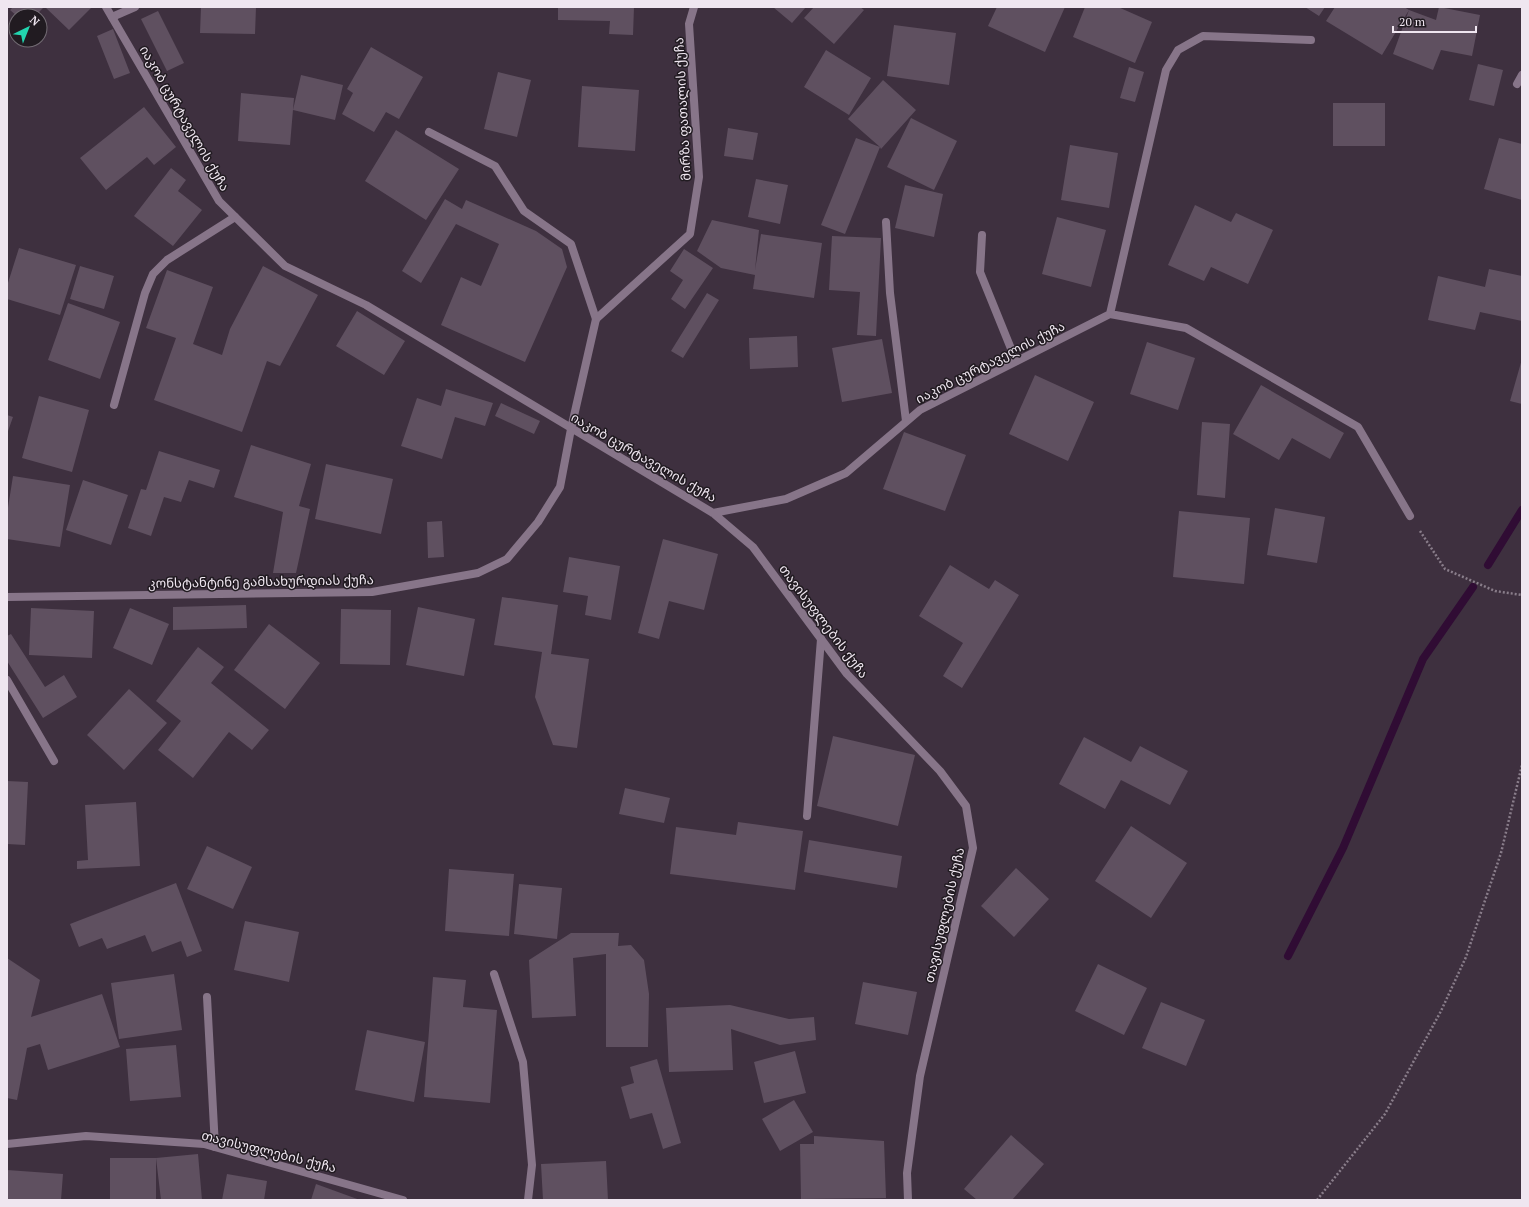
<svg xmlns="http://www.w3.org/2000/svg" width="1529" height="1207" font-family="'PT Serif','Noto Sans Georgian',serif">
<rect width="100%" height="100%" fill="#3e303f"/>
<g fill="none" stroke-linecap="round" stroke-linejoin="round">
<path stroke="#300c34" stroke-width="8" d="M1488,565l34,-55
M1288,956l55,-108 80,-189 50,-72"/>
</g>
<path fill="#5f5060" d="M13,7h31l-9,9h-18l-7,-6z
M45,7h47l-23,23z
M201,7h55l-1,27 -55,-1z
M558,7h76l-1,28 -24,-1 1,-13 -52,-1z
M773,7h33l-14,16z
M814,7h46l4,3 -30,34 -30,-26z
M997,7h68l-20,45 -57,-26z
M1085,7h33l34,15 -17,41 -62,-26z
M1305,7h20l-6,9z
M1335,7h69l5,3 -27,45 -56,-34z
M1439,7l41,8 -8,41 -31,-6 -8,20 -40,-16 16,-44 27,10z
M158,11l26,52 -17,8 -26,-52z
M894,25l62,8 -7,52 -62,-9z
M113,29l17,44 -16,6 -17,-43z
M371,47l52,30 -24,42 -13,-7 -12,20 -32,-18 11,-21 -6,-4z
M826,50l45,28 -22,37 -45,-28z
M1478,64l25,6 -9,36 -25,-6z
M1129,67l15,5 -9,30 -15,-4z
M498,72l33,8 -14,57 -33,-8z
M301,75l42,10 -8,35 -42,-10z
M883,80l33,30 -35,39 -1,-2 -35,87 -24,-9 35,-87 24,9 -32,-28z
M582,86l57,4 -4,61 -57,-4z
M241,93l53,5 -4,47 -52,-4z
M1333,103h52v43h-52z
M144,107l32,40 -22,18 -7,-8 -41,33 -26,-32z
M911,118l46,23 -23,49 -47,-23z
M728,128l30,5 -5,27 -29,-4z
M396,130l63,39 -33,51 -61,-39z
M1499,138l23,6v56l-38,-11z
M1070,145l48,8 -9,55 -48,-8z
M171,168l15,12 -8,11 24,19 -29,36 -39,-30z
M756,179l32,6 -8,39 -32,-7z
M905,185l38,9 -9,43 -39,-9z
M445,199l17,10 4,-9 70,31 26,18 5,18 -42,95 -84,-37 20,-48 20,9 18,-42 -43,-20 -35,59 -19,-12z
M1195,205l36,17 5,-9 37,17 -25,54 -37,-17 -7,14 -36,-16z
M1057,217l49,13 -15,57 -49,-13z
M712,220l47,10 -4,40 6,-36 61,9 -8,55 -61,-9 2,-14 -34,-7 -24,-17z
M832,236l49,2 -5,98 -19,-1 3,-43 -31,-2z
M19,248l57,17 -16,50 -53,-16v-13z
M684,249l29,19 -28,41 -14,-10 12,-19 -13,-9z
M80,266l34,10 -10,33 -34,-10z
M263,266l55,29 -38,71 -13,-5 -25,71 -88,-32 22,-62 -30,-10 21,-58 46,17 -20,57 29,11 8,-26z
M1489,269l33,7v45l-42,-9 -5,18 -47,-10 10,-44 47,11z
M707,293l12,7 -36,58 -12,-7z
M68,303l52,19 -20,57 -52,-19z
M357,311l48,30 -21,34 -48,-29z
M797,336l1,31 -48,2 -1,-31z
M882,339l10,54 -50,9 -10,-54z
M1147,342l48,16 -17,52 -48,-16z
M1522,359v45l-12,-3z
M1035,375l59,27 -26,59 -59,-27z
M1261,385l83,48 -14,26 -38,-21 -13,22 -46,-26z
M446,389l47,14 -8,23 -30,-9 -13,42 -41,-13 16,-48 24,8z
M39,396l50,14 -17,62 -50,-14z
M501,403l39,18 -6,13 -39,-18z
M7,415l6,2 -6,17z
M1202,422l28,2 -5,74 -28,-3z
M904,432l62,23 -21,56 -62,-22z
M251,445l60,19 -12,42 11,3 -14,64h-23l10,-61 -49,-15z
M159,451l61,19 -6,18 -25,-8 -8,22 -17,-5 -13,39 -23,-8 13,-39 5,1z
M326,464l67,15 -12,55 -66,-15z
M13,476l57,9 -10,62 -53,-8v-25z
M83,480l45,15 -17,50 -45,-15z
M1275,508l50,9 -8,46 -50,-8z
M1179,511l71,7 -6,66 -71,-7z
M442,521l2,36 -16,1 -1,-36z
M663,539l55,15 -14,56 -35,-9 -10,38 -21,-6z
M569,557l51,9 -9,54 -26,-5 3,-19 -25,-4z
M950,565l39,24 6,-9 24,15 -57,93 -19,-12 20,-33 -44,-27z
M502,597l56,8 -7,49 38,5 -12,89 -24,-3 -18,-48 7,-45 -48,-7z
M246,605l1,23 -74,2v-23z
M418,607l57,12 -11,57 -58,-11z
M31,608l63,3 -2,47 -63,-3z
M130,608l39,16 -17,41 -39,-17z
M341,609l50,1 -1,55 -50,-1z
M269,624l51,39 -35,46 -51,-39z
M11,634l34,53 19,-12 13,22 -34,21 -36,-57v-25z
M198,647l26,20 -13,16 58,47 -17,20 -23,-18 -36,46 -35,-28 23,-29 -25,-20z
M129,689l38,34 -43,47 -37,-35z
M833,736l82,19 -17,71 -81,-20z
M1084,737l47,25 9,-16 48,25 -18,34 -49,-25 -16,29 -46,-25z
M7,781l21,1 -3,63 -18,-1z
M625,788l45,10 -6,25 -45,-9z
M136,802l4,64 -63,3v-8l11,-1 -3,-55z
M738,822l65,9 -8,59 -125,-16 6,-47 60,8z
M1131,826l56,37 -36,55 -56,-37z
M809,840l93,16 -5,32 -93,-16z
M207,846l45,21 -19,42 -46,-20z
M1016,868l33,31 -35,38 -33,-31z
M449,869l65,5 -5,62 -64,-5z
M176,883l26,68 -15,6 -6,-16 -29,11 -7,-17 -38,14 -5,-11 -23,9 -9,-23z
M519,884l43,4 -5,51 -43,-5z
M245,921l54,11 -10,50 -55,-12z
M571,933h48l-1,13 13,-1 13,15 5,34 -1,53h-42v-93l-33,4 3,58 -44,2 -3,-58z
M7,958l33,22 -9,37 71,-23 18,53 -72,23 -8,-26 -13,4 -10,52 -10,-2z
M1098,964l49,24 -23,47 -49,-24z
M174,974l8,56 -63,9 -8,-56z
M433,977l33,3 -3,27 34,3 -7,93 -66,-6z
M863,982l54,10 -9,43 -53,-11z
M1161,1002l44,18 -19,46 -44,-18z
M730,1005l59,14 25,-2 2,23 -36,5 -49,-16 2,41 -64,2 -3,-64z
M367,1030l58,12 -11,60 -59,-12z
M176,1045l5,52 -51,4 -4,-52z
M795,1051l11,42 -42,10 -10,-41z
M657,1059l24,84 -18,6 -11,-36 -22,6 -9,-32 13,-4 -4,-16z
M794,1100l19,32 -33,19 -18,-32z
M1011,1135l33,29 -32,36h-35l-13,-11z
M814,1136l70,5 2,57 -85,1 -1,-55h14z
M198,1154l4,46h-41l-5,-42z
M110,1158h46v42h-46z
M606,1161l2,39h-65l-2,-36z
M7,1170l56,4 -2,26h-54z
M227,1174l40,7 -3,19h-42z
M316,1184l44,16h-49z"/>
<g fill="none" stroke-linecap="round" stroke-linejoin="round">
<path stroke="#897d8a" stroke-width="2.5" stroke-dasharray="2 2" stroke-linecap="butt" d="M1420,531l25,38 50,22 27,4
M1317,1200l68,-86 56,-103 25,-54 35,-104 21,-88"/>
<path stroke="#877589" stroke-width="8" d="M112,17l23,-10
M1517,84l5,-9
M429,132l66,34 29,45 47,33 25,75
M886,222l4,71 16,128
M982,235l-2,37 36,89
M114,405l31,-112 8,-19 14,-14 68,-43
M7,680l47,81
M807,816l14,-177
M494,974l29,88 9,103 -4,35
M207,997l8,150"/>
<path stroke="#877589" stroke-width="8" d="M106,7l113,194 66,65 81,39 347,208 40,34 94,127 93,97 26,35 7,42 -53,228 -13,97 1,27
M1110,314l56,-244 12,-20 25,-14 108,4
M713,513l73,-14 60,-26 74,-63 190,-96 76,14 172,99 52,89
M7,597l365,-5 106,-19 29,-14 31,-37 22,-35 11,-58 25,-110 94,-85 9,-57 -10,-153 5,-17
M7,1144l79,-8 118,8 199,56"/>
</g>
<g text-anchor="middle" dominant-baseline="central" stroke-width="3" stroke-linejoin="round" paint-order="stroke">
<g font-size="13" fill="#efe6f0" stroke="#211b21">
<text transform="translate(682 109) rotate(-93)">მირზა ფათალის ქუჩა</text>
<text transform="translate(185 118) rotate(60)">იაკობ ცურტაველის ქუჩა</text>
<text transform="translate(990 362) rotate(-27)">იაკობ ცურტაველის ქუჩა</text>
<text transform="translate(644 457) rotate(30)">იაკობ ცურტაველის ქუჩა</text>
<text transform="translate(261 581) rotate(-1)">კონსტანტინე გამსახურდიას ქუჩა</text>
<text transform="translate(824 621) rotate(53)">თავისუფლების ქუჩა</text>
<text transform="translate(944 915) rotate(-77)">თავისუფლების ქუჩა</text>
<text transform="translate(269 1151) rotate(14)">თავისუფლების ქუჩა</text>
</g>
</g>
<rect width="1529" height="1207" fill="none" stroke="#efe6f0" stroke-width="16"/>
<g transform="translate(28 28) rotate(43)"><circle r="19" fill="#211b21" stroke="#736c74"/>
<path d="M0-3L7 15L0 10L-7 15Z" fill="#22d5af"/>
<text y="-6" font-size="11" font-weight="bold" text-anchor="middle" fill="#efe6f0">N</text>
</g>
<path d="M1393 26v6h83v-6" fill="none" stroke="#efe6f0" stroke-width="2"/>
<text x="1399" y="26" font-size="12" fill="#efe6f0" stroke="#211b21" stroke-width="3" paint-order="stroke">20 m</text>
</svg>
